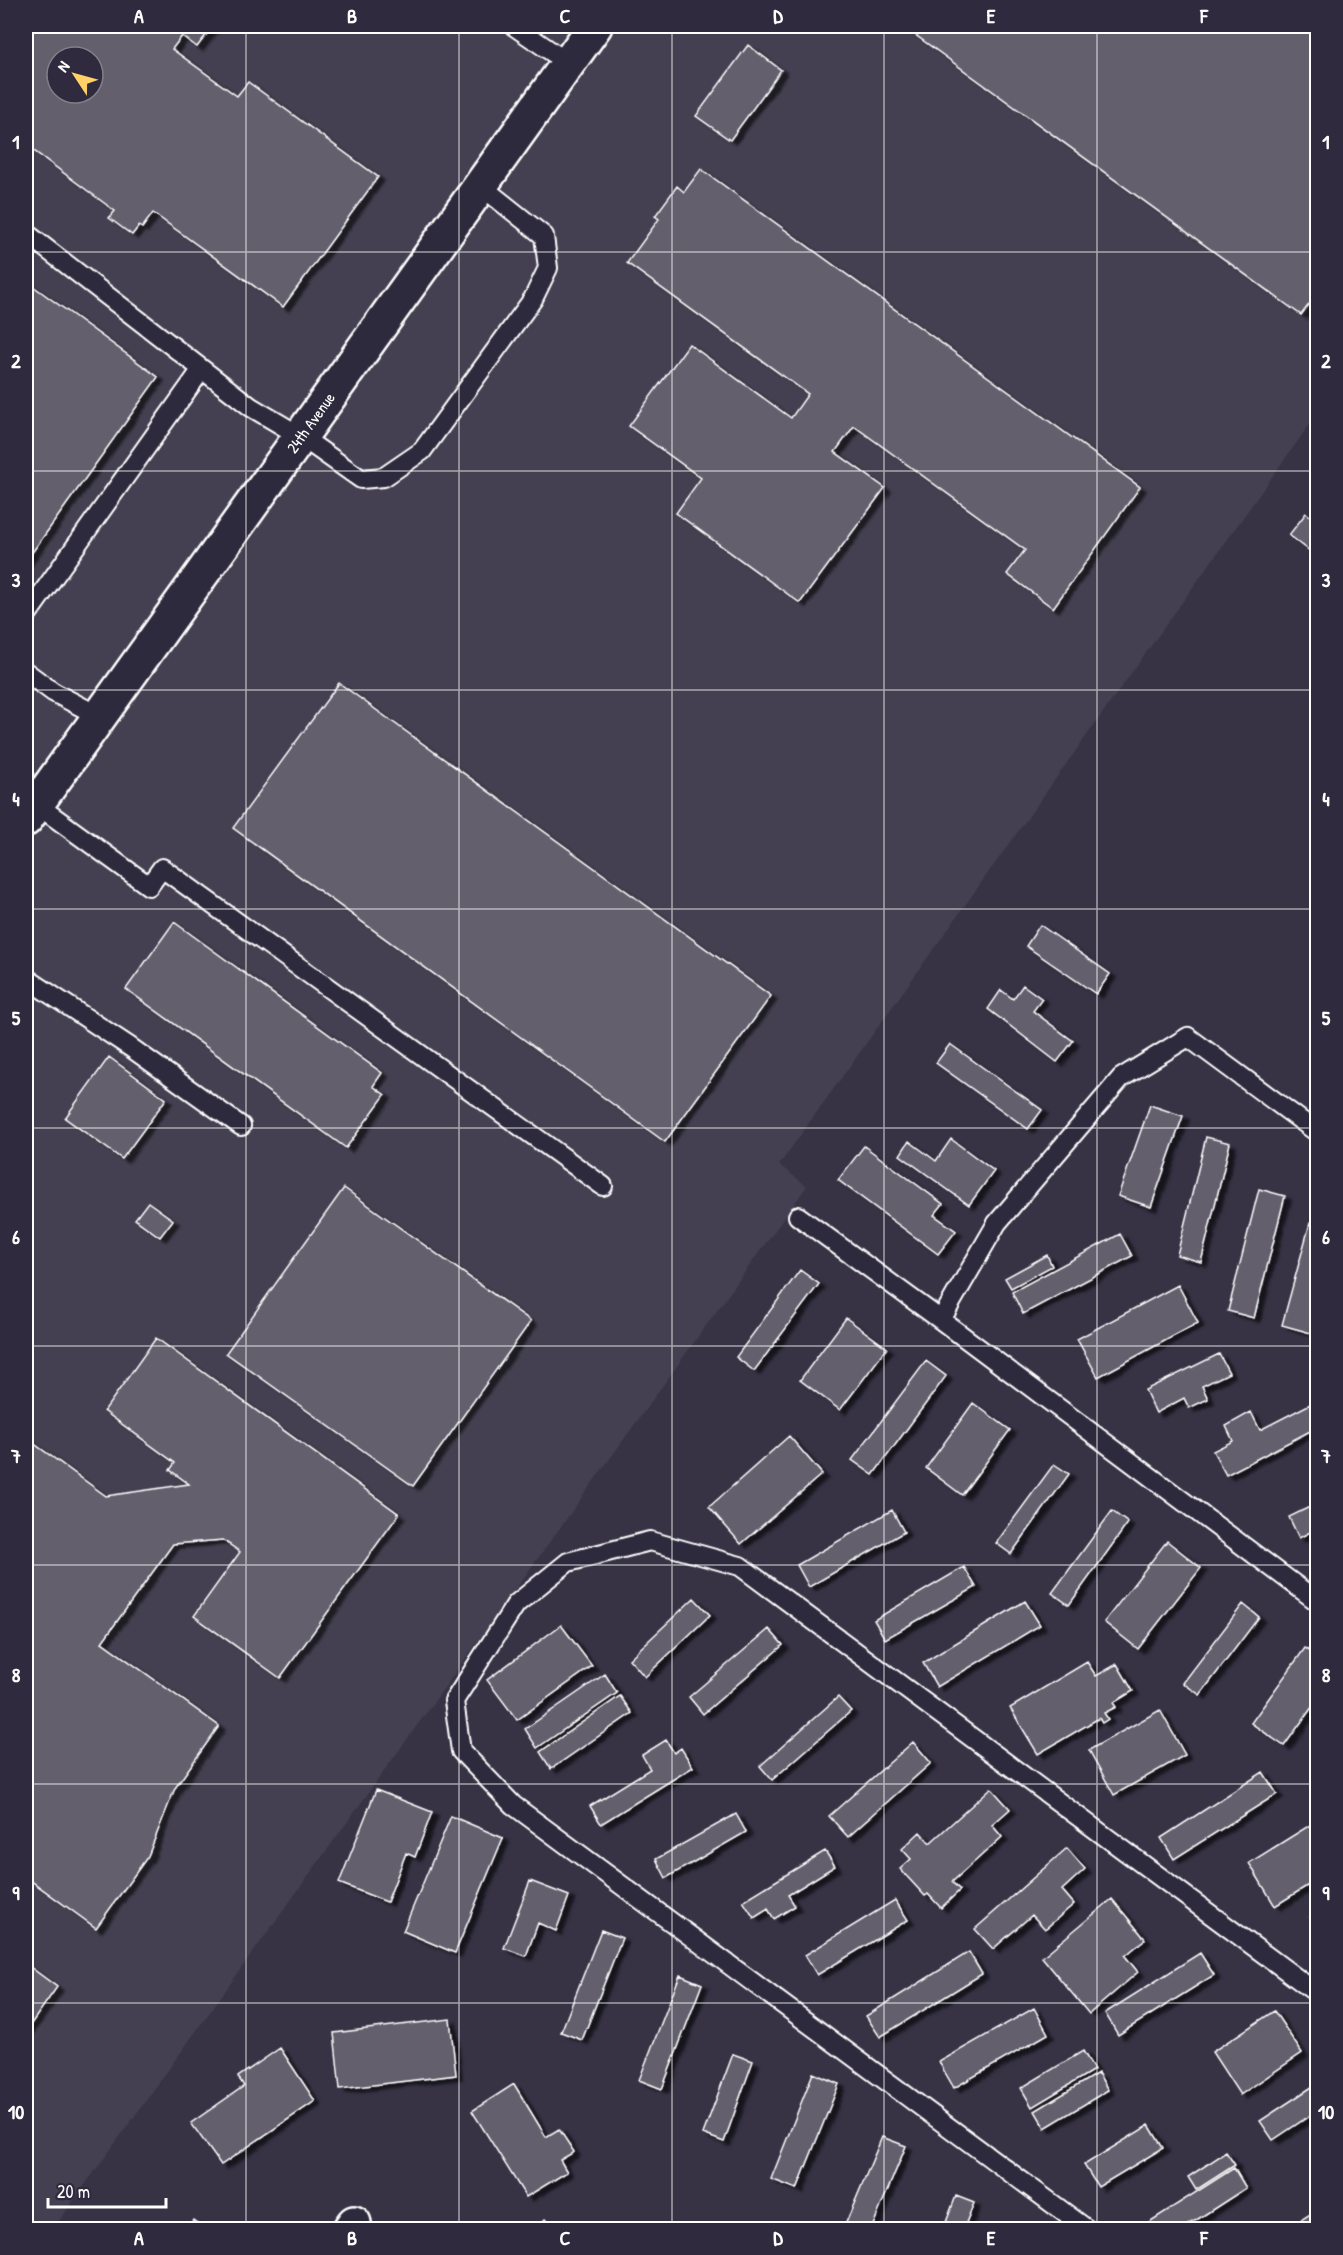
<svg xmlns="http://www.w3.org/2000/svg" width="1343" height="2255" font-family="'Patrick Hand',sans-serif">
<defs>
<filter id="shadow"><feDropShadow dx="6" dy="4" stdDeviation="1.5" flood-color="#0009"/></filter>
</defs>
<rect width="100%" height="100%" fill="#373345"/>
<filter id="ink" filterUnits="userSpaceOnUse"><feTurbulence type="fractalNoise" baseFrequency=".0167" numOctaves="2"/><feDisplacementMap in="SourceGraphic" scale="12" xChannelSelector="R" yChannelSelector="G"/><feConvolveMatrix kernelMatrix="1 2 1 2 8 2 1 2 1" color-interpolation-filters="sRGB"/></filter>
<g filter="url(#ink)">
<path fill="#444051" fill-rule="evenodd" d="M26,26h1291v388l-538,751 28,21 -754,1043 -27,1zM57,57h36v36h-36z"/>
<path fill="#635f6d" stroke="#fff" stroke-width="1.5" fill-rule="evenodd" filter="url(#shadow)" d="M26,26h187l-16,21 -15,-11 -10,13 65,47 11,-14 130,95 -95,130 -130,-94 -11,15 -3,-2 -7,9 -23,-17 6,-7 -89,-66zM57,57h36v36h-36z
M903,26h415v267l-17,22z
M748,45l33,25 -51,70 -34,-24z
M701,169l439,318 -87,121 -46,-34 18,-24 -171,-124 -19,26 50,36 -85,115 -124,-90 25,-35 -72,-52 60,-82 102,74 17,-24 -181,-131 32,-44 -4,-3 22,-30 7,6z
M26,281l132,96 -132,184z
M1306,513l12,9v35l-29,-22z
M339,683l432,313 -106,146 -432,-314z
M174,922l208,151 -9,13 12,9 -39,53 -220,-159z
M1040,925l70,49 -14,20 -70,-48z
M1023,985l19,14 -9,12 40,30 -16,21 -69,-53 13,-19 12,9z
M950,1044l92,66 -14,19 -92,-66z
M109,1057l57,42 -44,60 -57,-41z
M1150,1105l33,11 -32,91 -33,-11z
M1206,1137l24,6 -29,119 -24,-7z
M951,1139l43,32 -25,34 -69,-50 9,-14 27,20z
M864,1146l79,58 -9,11 22,16 -18,23 -100,-74z
M344,1188l187,133 -118,165 -187,-133z
M1259,1189l26,7 -31,122 -26,-7z
M148,1202l25,18 -13,17 -25,-18z
M1310,1223l8,3v109l-36,-10z
M1120,1234l12,22 -109,58 -11,-22z
M1047,1255l5,11 -41,22 -6,-10z
M800,1270l19,14 -65,87 -18,-14z
M1178,1285l20,38 -100,54 -21,-38z
M846,1318l41,30 -47,62 -40,-30z
M156,1338l243,176 -119,164 -86,-62 46,-64 -17,-12 -50,4 -71,98 117,84 -44,62 -27,68 -52,72 -70,-51v-439l80,58 83,-12 -19,-14 5,-7 -71,-52z
M1219,1354l10,19 -27,13 6,13 -19,9 -5,-10 -28,15 -11,-23z
M926,1361l20,15 -73,99 -21,-15z
M1318,1400v27l-92,48 -13,-24 20,-10 -7,-15 25,-14 9,18z
M973,1403l37,27 -48,65 -36,-27z
M789,1436l33,38 -81,70 -32,-37z
M1054,1464l15,10 -58,80 -15,-11z
M1318,1503v25l-19,10 -10,-21z
M892,1510l12,22 -95,55 -12,-22z
M1112,1511l16,12 -59,82 -17,-12z
M1167,1541l34,27 -63,81 -34,-27z
M964,1567l12,20 -91,52 -11,-19z
M694,1598l16,17 -65,62 -16,-18z
M1025,1601l15,24 -103,62 -14,-24z
M1243,1604l16,13 -59,78 -17,-12z
M561,1625l31,41 -75,54 -30,-40z
M769,1629l14,16 -80,69 -14,-17z
M1305,1648l13,9v42l-34,47 -33,-23z
M1087,1662l9,14 21,-12 16,27 -20,12 3,4 -12,6 4,6 -6,4 -3,-5 -61,36 -28,-46z
M605,1674l12,19 -80,55 -12,-19z
M620,1696l12,17 -81,56 -11,-17z
M838,1697l13,14 -79,69 -12,-14z
M1160,1710l25,45 -71,40 -25,-45z
M666,1740l8,13 7,-5 12,19 -92,57 -11,-18 60,-37 -8,-14z
M913,1742l18,21 -83,74 -19,-21z
M1263,1772l14,22 -103,65 -13,-21z
M991,1788l19,21 -18,16 10,12 -50,45 8,8 -19,18 -13,-14 -3,2 -25,-27 11,-10 -9,-10 18,-17 10,11z
M376,1790l56,22 -17,45 -9,-4 -19,49 -48,-19z
M736,1814l10,18 -80,46 -10,-19z
M451,1816l52,22 -48,115 -52,-22z
M1310,1825l8,13v41l-43,27 -26,-43z
M1067,1848l18,21 -23,21 12,14 -29,25 -13,-14 -39,34 -18,-20z
M825,1851l10,15 -47,29 7,11 -21,13 -6,-10 -14,9 -11,-17z
M530,1881l39,15 -13,35 -18,-8 -12,33 -22,-8z
M1112,1899l33,40 -20,17 13,16 -49,42 -47,-57z
M895,1900l13,20 -91,55 -12,-20z
M1318,1912v17l-8,-12z
M601,1930l21,8 -40,102 -21,-8z
M969,1952l13,22 -102,63 -14,-21z
M1200,1953l14,22 -96,60 -13,-22z
M26,1964l31,23 -31,44z
M680,1975l22,9 -40,105 -23,-9z
M1034,2008l14,26 -94,54 -15,-26z
M1274,2011l28,42 -62,42 -28,-43z
M450,2019l6,56 -116,14 -6,-56z
M280,2048l35,53 -94,64 -30,-42 53,-37 -6,-9z
M1083,2051l11,19 -62,37 -11,-19z
M733,2054l20,7 -29,81 -21,-8z
M813,2073l26,11 -42,105 -26,-10z
M1098,2073l10,17 -63,38 -10,-17z
M1318,2083v27l-45,30 -13,-19z
M514,2084l32,53 13,-8 15,23 -14,8 7,12 -41,25 -54,-86z
M1149,2125l14,23 -65,39 -14,-22z
M882,2137l24,9 -35,84h-28z
M1226,2152l9,13 -39,25 -8,-13z
M1234,2168l12,20 -65,42h-32l-3,-6z
M956,2196l18,7 -11,27h-20z
M1318,2209v21h-33z
M545,2219l10,11h-20z
M193,2220l14,10h-21z"/>
<g fill="none" stroke-linecap="round" stroke-linejoin="round">
<defs>
<path id="lane" d="M514,26l54,37
M26,233l225,174 49,29 61,43 23,-2 38,-26 111,-152 15,-31 -4,-32 -64,-51
M26,616l176,-247
M26,672l27,20 46,24
M36,804l113,82 13,-18 441,318
M26,978l104,69 111,79
M798,1216l143,104 377,282
M941,1320l56,-97 124,-145 67,-41 130,96
M1088,2230l-575,-425 -52,-54 -7,-50 62,-97 52,-42 82,-21 90,25 578,428"/>
<g id="street">
<path id="s1" d="M26,819l569,-793"/>
<path d="M349,2230l5,-7"/>
</g>
</defs>
<use href="#lane" stroke="#fff" stroke-width="22"/>
<use href="#street" stroke="#fff" stroke-width="38"/>
<use href="#lane" stroke="#2f2a3d" stroke-width="18"/>
<use href="#street" stroke="#2f2a3d" stroke-width="33"/>
</g>
</g>
<path fill="none" stroke="#fff" stroke-width="1.5" stroke-opacity="0.55" d="M246,26v2204M459,26v2204M672,26v2204M884,26v2204M1097,26v2204M26,252h1292M26,471h1292M26,690h1292M26,909h1292M26,1128h1292M26,1346h1292M26,1565h1292M26,1784h1292M26,2003h1292"/>
<g text-anchor="middle" dominant-baseline="central" stroke-width="5" stroke-linejoin="round" paint-order="stroke">
<g font-size="16" fill="#fff" stroke="#2f2a3d">
<text stroke="none"><textPath href="#s1" startOffset="488">24th Avenue</textPath></text>
</g>
</g>
<rect width="1343" height="2255" fill="none" stroke="#2f2a3d" stroke-width="66"/>
<g transform="translate(75 75) rotate(306)"><circle r="28" fill="#2f2a3d" stroke="#827f8b" stroke-width="1.5"/>
<path d="M0-4.5L10 22L0 15L-10 22Z" fill="#ffd166"/>
<text y="-9" font-size="16" font-weight="bold" text-anchor="middle" fill="#ffffff">N</text>
</g>
<path d="M48 2198v9h118v-9" fill="none" stroke="#ffffff" stroke-width="3"/>
<text x="57" y="2198" font-size="18" fill="#ffffff" stroke="#2f2a3d" stroke-width="4.5" paint-order="stroke">20 m</text>
<rect x="33" y="33" width="1277" height="2189" fill="none" stroke="#fff" stroke-width="2"/>
<g font-size="20" text-anchor="middle" font-weight="bold" fill="#fff">
<text x="139" y="23">A</text>
<text x="352" y="23">B</text>
<text x="565" y="23">C</text>
<text x="778" y="23">D</text>
<text x="991" y="23">E</text>
<text x="1204" y="23">F</text>
<text x="16" y="149">1</text>
<text x="1326" y="149">1</text>
<text x="16" y="368">2</text>
<text x="1326" y="368">2</text>
<text x="16" y="587">3</text>
<text x="1326" y="587">3</text>
<text x="16" y="806">4</text>
<text x="1326" y="806">4</text>
<text x="16" y="1025">5</text>
<text x="1326" y="1025">5</text>
<text x="16" y="1244">6</text>
<text x="1326" y="1244">6</text>
<text x="16" y="1463">7</text>
<text x="1326" y="1463">7</text>
<text x="16" y="1682">8</text>
<text x="1326" y="1682">8</text>
<text x="16" y="1900">9</text>
<text x="1326" y="1900">9</text>
<text x="16" y="2119">10</text>
<text x="1326" y="2119">10</text>
<text x="139" y="2245">A</text>
<text x="352" y="2245">B</text>
<text x="565" y="2245">C</text>
<text x="778" y="2245">D</text>
<text x="991" y="2245">E</text>
<text x="1204" y="2245">F</text>
</g>
</svg>
